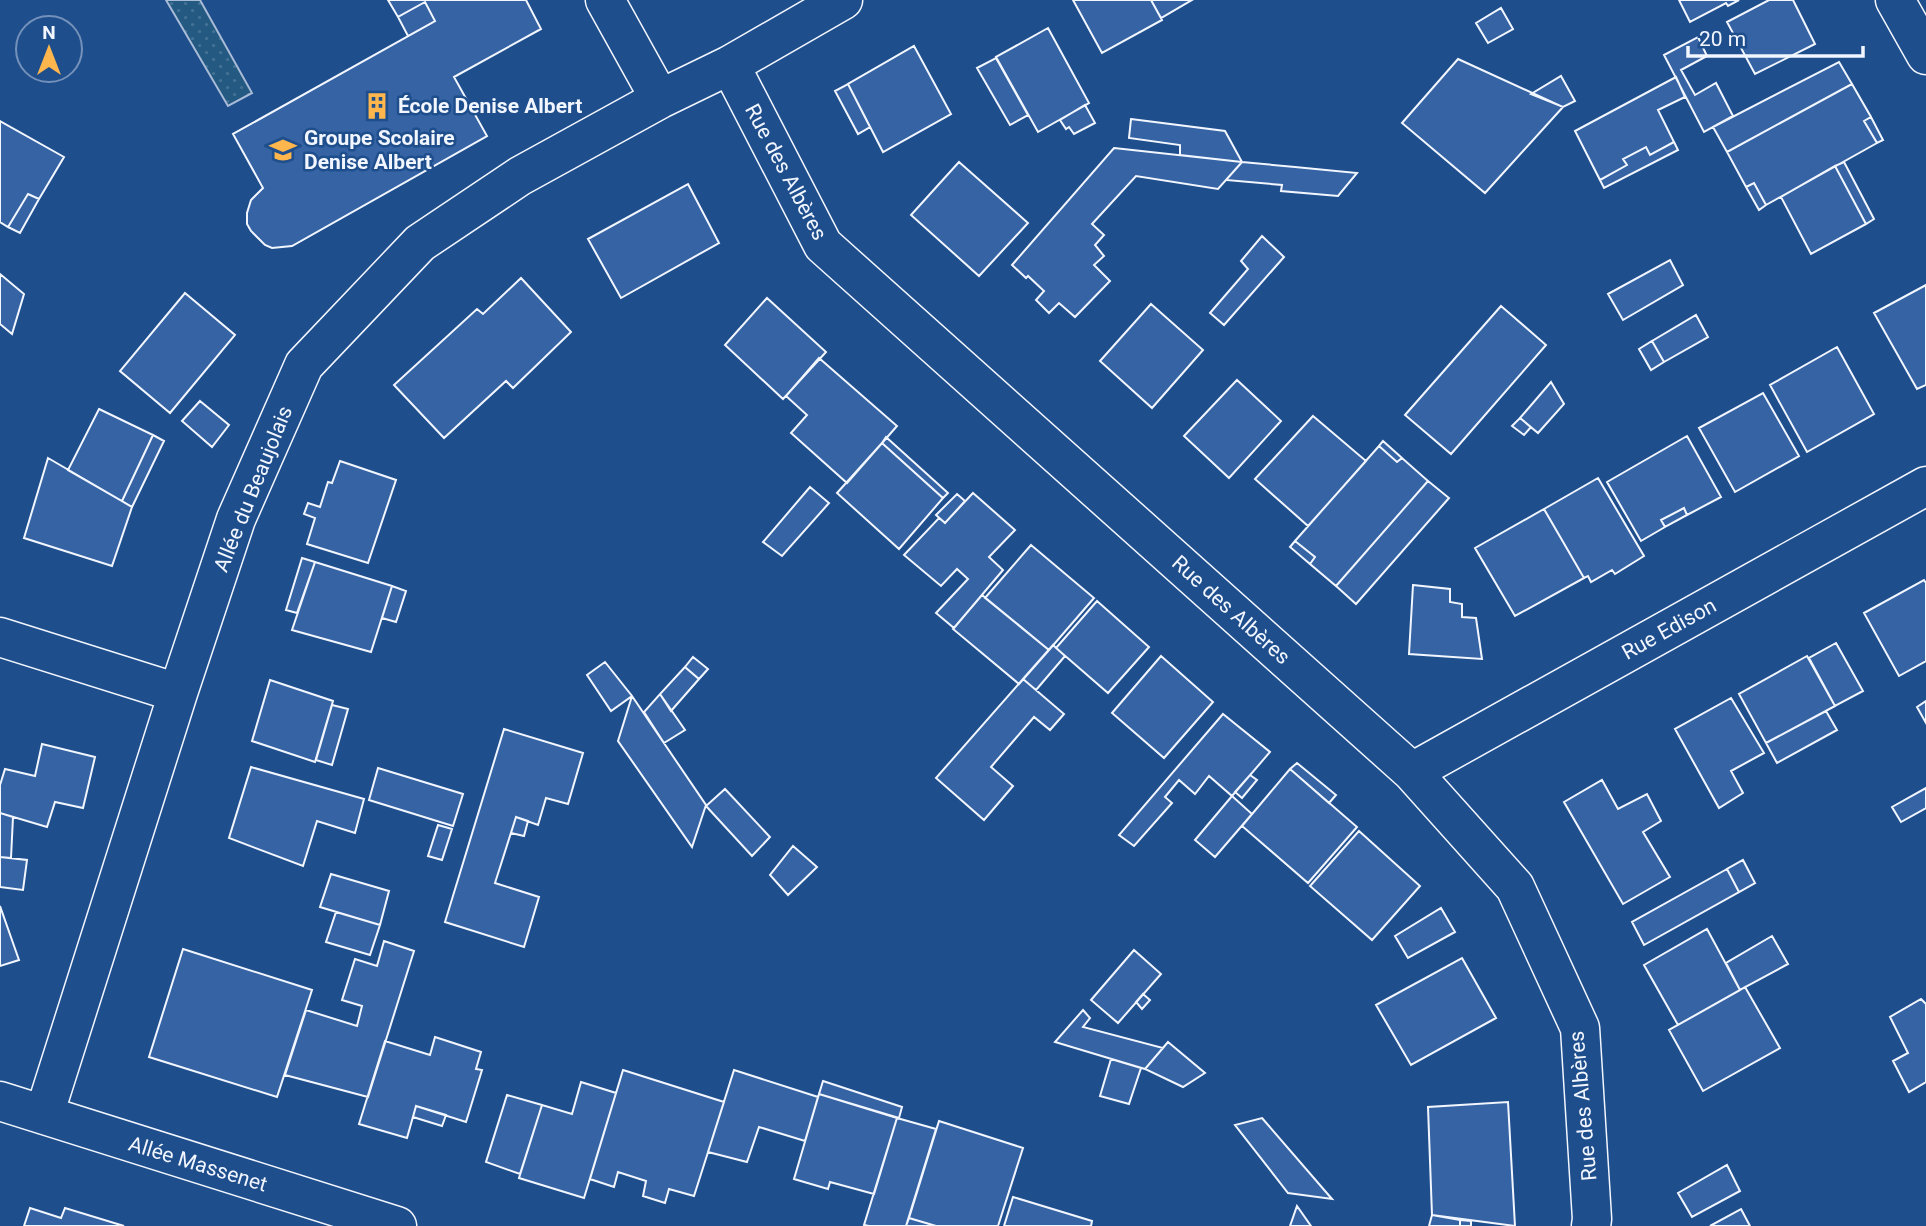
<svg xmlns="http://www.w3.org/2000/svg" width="1926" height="1226" font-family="Roboto,sans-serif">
<defs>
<pattern id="garden-dots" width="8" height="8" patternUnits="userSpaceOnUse" patternTransform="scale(1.75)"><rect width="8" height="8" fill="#245a82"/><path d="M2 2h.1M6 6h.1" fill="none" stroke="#447295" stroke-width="1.8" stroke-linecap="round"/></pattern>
</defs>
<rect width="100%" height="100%" fill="#1f4e8c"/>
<path fill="url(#garden-dots)" stroke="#a8bbd7" stroke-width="2" d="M166,0h34l52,93 -24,13z"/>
<path fill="#3563a3" stroke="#f2f6ff" stroke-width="2" d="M388,0h138l15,29 -87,48 33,59 -195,110 -20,2 -7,-3 -14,-14 -4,-7v-11l4,-13 12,-12 -30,-54 202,-113 -10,-19 -27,15z
M1073,0h78l11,20 -60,33z
M1151,0h41l-31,18z
M1679,0h60l-11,6 -2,-3 -36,19z
M1769,0h24l22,44 -60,30 -28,-52z
M425,2l10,19 -27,15 -10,-19z
M1501,8l12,21 -25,14 -12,-20z
M1048,28l41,75 -51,29 -42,-75z
M1698,37l9,19 -26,14 14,25 21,-12 17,33 -29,16 -40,-77z
M914,46l37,68 -68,38 -35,-68z
M996,58l32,57 -18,10 -33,-57z
M1458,59l105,48 -78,86 -83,-70z
M1839,62l13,22 -125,68 -14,-25z
M1561,76l14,25 -12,6 -32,-13z
M1676,77l9,20 -27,13 16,32 -24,13 -4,-8 -23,12 4,6 -27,15 -25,-49z
M848,84l22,43 -12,7 -23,-43z
M1852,84l19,33 -7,4 13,22 -111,62 -12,-22 -8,4 -19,-35z
M1085,105l10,18 -21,11 -5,-7 -3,2 -6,-9z
M1871,117l12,23 -6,3 -13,-22z
M1131,119l94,12 17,31 -62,-7v-10l-51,-7z
M0,121l64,36 -25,42 -11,-5 -20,33 -8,-5z
M1674,142l4,8 -74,38 -4,-8 27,-15 -4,-6 23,-12 4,8z
M1114,148l128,14 -24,27 -82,-13 -44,48 12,11 -9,10 9,11 -10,9 16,16 -35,36 -16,-14 -10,10 -13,-13 8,-9 -16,-15 -2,2 -14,-13z
M959,162l69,61 -49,53 -68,-61z
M1242,162l53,5 62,6 -19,23 -57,-5 1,-6 -56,-5z
M1844,162l30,57 -8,5 -31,-58z
M1835,166l31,58 -55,30 -30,-57z
M1754,183l12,22 -7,5 -13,-23z
M688,184l31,59 -98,55 -33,-59z
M28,194l11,5 -19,34 -12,-6z
M1262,236l22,21 -60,68 -14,-12 38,-44 -7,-8z
M1670,260l13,25 -60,35 -15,-26z
M0,274l24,20 -12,40 -12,-10z
M521,278l50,54 -58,56 -7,-7 -62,57 -50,-53 83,-76 6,5z
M1926,285v100l-9,4 -43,-76z
M185,293l50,42 -65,78 -50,-42z
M767,298l59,54 -43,47 -58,-54z
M1151,304l52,46 -51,58 -52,-47z
M1501,306l45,39 -95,109 -46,-39z
M1696,315l12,22 -44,25 -12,-21z
M1652,341l12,21 -13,8 -12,-21z
M1837,347l37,67 -67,38 -37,-67z
M819,358l78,68 -50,57 -56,-50 16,-18 -21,-19z
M1237,380l44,41 -52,57 -45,-42z
M1551,382l13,22 -26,29 -18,-15z
M1763,393l36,63 -64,36 -36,-64z
M200,401l29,24 -17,22 -30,-26z
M99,409l54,26 -31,66 -54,-31z
M1313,416l53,45 -58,65 -53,-47z
M1520,418l11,9 -7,8 -12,-9z
M153,435l11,6 -32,66 -10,-6z
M1687,436l34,61 -34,18 -3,-7 -23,12 4,7 -24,14 -34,-59z
M886,437l62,56 -5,5 -61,-55z
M1383,441l19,17 -5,4 -18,-16z
M882,443l61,55 -44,51 -62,-56z
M1379,446l18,16 5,-4 26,23 -92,105 -26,-22 5,-7 -20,-16z
M48,458l84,49 -20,59 -88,-28z
M340,461l56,19 -28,83 -61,-19 8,-26 -11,-4 4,-11 12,4 8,-25 4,1z
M1598,478l46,78 -29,18 -3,-4 -21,12 -3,-6 -4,2 -40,-69z
M1428,481l21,17 -93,106 -20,-18z
M810,487l19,16 -47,53 -19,-14z
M973,493l42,37 -26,27 14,13 -49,58 -18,-15 32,-34 -11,-10 -16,17 -37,-31 35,-37 6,5z
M957,494l8,7 -20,22 -9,-8z
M1684,508l3,7 -22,12 -4,-7z
M1544,509l40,69 -69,38 -40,-68z
M1295,541l20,16 -5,7 -20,-17z
M1031,545l63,53 -45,52 -64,-52z
M302,558l13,4 -18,51 -11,-3z
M315,562l77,24 -21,66 -79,-22z
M1924,580l2,3v78l-27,15 -35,-63z
M1413,585l37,4v13l12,2v13l14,1 6,41 -73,-5z
M392,586l14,5 -10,31 -14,-4z
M982,595l67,55 -30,34 -66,-55z
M1097,601l52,46 -41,46 -52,-45z
M1836,643l27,48 -28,15 -26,-48z
M1053,645l12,11 -29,34 -13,-11z
M1161,656l52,46 -49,56 -52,-45z
M1807,656l28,50 -69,37 -27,-49z
M693,657l15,12 -9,10 -14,-12z
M605,662l27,34 -21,15 -24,-36z
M685,667l14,12 -28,32 -11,-17z
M1023,679l41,35 -14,16 -16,-13 -43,50 22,19 -29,34 -48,-42z
M270,680l63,21 -18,61 -63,-21z
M660,694l25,36 -21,13 -20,-31z
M632,696l74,109 -14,42 -74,-106z
M1731,698l33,55 -33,18 12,22 -24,15 -44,-79z
M1926,701v22l-9,-16z
M332,705l16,4 -16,56 -16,-5z
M1826,711l11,19 -60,33 -11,-20z
M1223,714l47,38 -38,44 -23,-20 -14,18 -16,-14 -14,17 7,6 -38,43 -15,-11z
M504,729l79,24 -15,51 -22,-6 -8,27 -22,-8 -21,66 44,14 -15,50 -79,-25z
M42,744l53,13 -12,51 -28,-6 -8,25 -47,-14v-28l5,-16 30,7z
M1297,763l39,32 -7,8 -39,-34z
M251,767l113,32 -9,34 -38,-12 -14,45 -74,-28z
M378,768l85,26 -10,32 -84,-26z
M1290,769l67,58 -49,56 -66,-57z
M1250,775l7,5 -15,18 -7,-6z
M1602,780l16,29 29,-15 14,27 -18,11 27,45 -47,27 -59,-102z
M1926,788v20l-25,14 -9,-15z
M725,789l45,48 -18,19 -46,-50z
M1232,796l20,18 -37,43 -20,-17z
M0,813l13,4 -2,41 -11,-1z
M516,817l12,4 -4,15 -13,-3z
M438,825l14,4 -10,31 -14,-4z
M1359,831l61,55 -48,54 -62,-54z
M793,846l24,21 -29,28 -18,-20z
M0,857l27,3 -4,30 -23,-3z
M1743,860l12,23 -16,9 -12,-23z
M1727,869l12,23 -95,53 -12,-23z
M331,874l58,17 -9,34 -60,-18z
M0,906l19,54 -19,6z
M1441,908l14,24 -47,26 -13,-22z
M336,912l44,13 -10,30 -44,-13z
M1707,929l33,61 -62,35 -34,-60z
M1772,936l16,28 -48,26 -14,-27z
M384,941l30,10 -46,146 -83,-22 21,-65 51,16 5,-20 -20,-6 13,-41 22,7z
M183,949l129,41 -35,107 -128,-40z
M1134,950l27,24 -43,49 -27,-23z
M1462,958l34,60 -85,47 -35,-60z
M1745,987l35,61 -77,43 -34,-61z
M1143,994l7,6 -8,9 -6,-7z
M1921,999l5,5v78l-17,10 -16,-31 15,-8 -18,-36z
M1083,1010l7,8 -7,9 80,21 -18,21 -90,-27z
M435,1037l46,15 -5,17 6,1 -16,52 -50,-16 -9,32 -48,-14 26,-83 45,14z
M1168,1042l37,31 -22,14 -38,-18z
M1111,1059l30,9 -12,36 -29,-8z
M623,1070l101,32 -30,94 -25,-7 -4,14 -22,-7 3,-15 -28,-9 -4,15 -24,-8z
M734,1070l84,27 -13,44 -46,-14 -12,35 -39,-10z
M823,1081l79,26 -3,11 -80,-24z
M581,1082l35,11 -32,105 -65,-20 23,-73 30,9z
M819,1094l78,24 -23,76 -44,-12 -2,7 -34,-10z
M507,1095l35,10 -22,69 -34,-12z
M1508,1102l7,124 -83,-11 -4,-108z
M416,1106l30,9 -4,11 -29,-9z
M897,1118l39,11 -30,97h-37l-5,-1z
M1262,1118l70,81 -44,-6 -53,-68z
M939,1121l84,27 -25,78h-62l-27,-8z
M1727,1165l13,26 -48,26 -14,-24z
M1013,1197l79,24 -1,5h-87z
M1297,1206l14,20h-21z
M30,1208l31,10 4,-10 59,18h-100z
M1741,1209l9,17h-40z
M1432,1215l28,5v6h-31z
M909,1218l27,8h-30z
M1460,1220l11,1v5h-11z"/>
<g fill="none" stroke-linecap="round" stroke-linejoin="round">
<defs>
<path id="minor" d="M605,0l55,99
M1895,0l31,55
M730,65l93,180 589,527 103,115 65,141 12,191 -1,7
M0,637l178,56
M1412,772l514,-286
M0,1101l397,125
M44,1115l134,-422 58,-174 68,-154 116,-122 100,-67 140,-77 70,-34 113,-65"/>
</defs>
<use href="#minor" stroke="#f2f6ff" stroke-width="41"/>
<use href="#minor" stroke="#1f4e8c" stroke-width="38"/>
</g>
<defs>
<symbol id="building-bare" viewBox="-9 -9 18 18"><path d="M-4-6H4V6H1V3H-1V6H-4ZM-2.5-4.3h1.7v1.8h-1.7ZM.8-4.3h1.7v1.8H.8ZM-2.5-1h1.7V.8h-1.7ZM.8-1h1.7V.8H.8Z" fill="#ffb74d" stroke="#1f4e8c" stroke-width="2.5" paint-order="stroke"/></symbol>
<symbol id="school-bare" viewBox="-9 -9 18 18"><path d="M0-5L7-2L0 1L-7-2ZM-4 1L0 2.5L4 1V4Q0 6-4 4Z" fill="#ffb74d" stroke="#1f4e8c" stroke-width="2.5" paint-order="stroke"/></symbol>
</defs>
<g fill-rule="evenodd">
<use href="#building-bare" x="358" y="87" width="38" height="38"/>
<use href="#school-bare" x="264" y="131" width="38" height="38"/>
</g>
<g text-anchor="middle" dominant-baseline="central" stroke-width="5" stroke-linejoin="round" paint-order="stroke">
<g font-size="21" font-weight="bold" fill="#f2f6ff" stroke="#1f4e8c" text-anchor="start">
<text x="398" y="106">École Denise Albert</text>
<text x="304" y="138">Groupe Scolaire<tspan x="304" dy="24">Denise Albert</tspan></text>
</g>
<g font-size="21" fill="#f2f6ff" stroke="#1f4e8c">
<text transform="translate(786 172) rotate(62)">Rue des Albères</text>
<text transform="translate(253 489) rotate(-68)">Allée du Beaujolais</text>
<text transform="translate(1231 610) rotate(42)">Rue des Albères</text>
<text transform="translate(1669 629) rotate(-29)">Rue Edison</text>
<text transform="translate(1583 1106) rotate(-95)">Rue des Albères</text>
<text transform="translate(198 1164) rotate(17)">Allée Massenet</text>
</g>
</g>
<g transform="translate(49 49)"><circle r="33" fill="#1f4e8c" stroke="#7391ba" stroke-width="2"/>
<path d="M0-5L12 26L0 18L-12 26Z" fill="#ffb74d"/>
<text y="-10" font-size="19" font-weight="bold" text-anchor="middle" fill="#f2f6ff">N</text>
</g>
<path d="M1688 46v10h175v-10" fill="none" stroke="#f2f6ff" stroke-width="3.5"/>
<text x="1699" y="46" font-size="21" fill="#f2f6ff" stroke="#1f4e8c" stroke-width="5" paint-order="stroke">20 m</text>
</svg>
